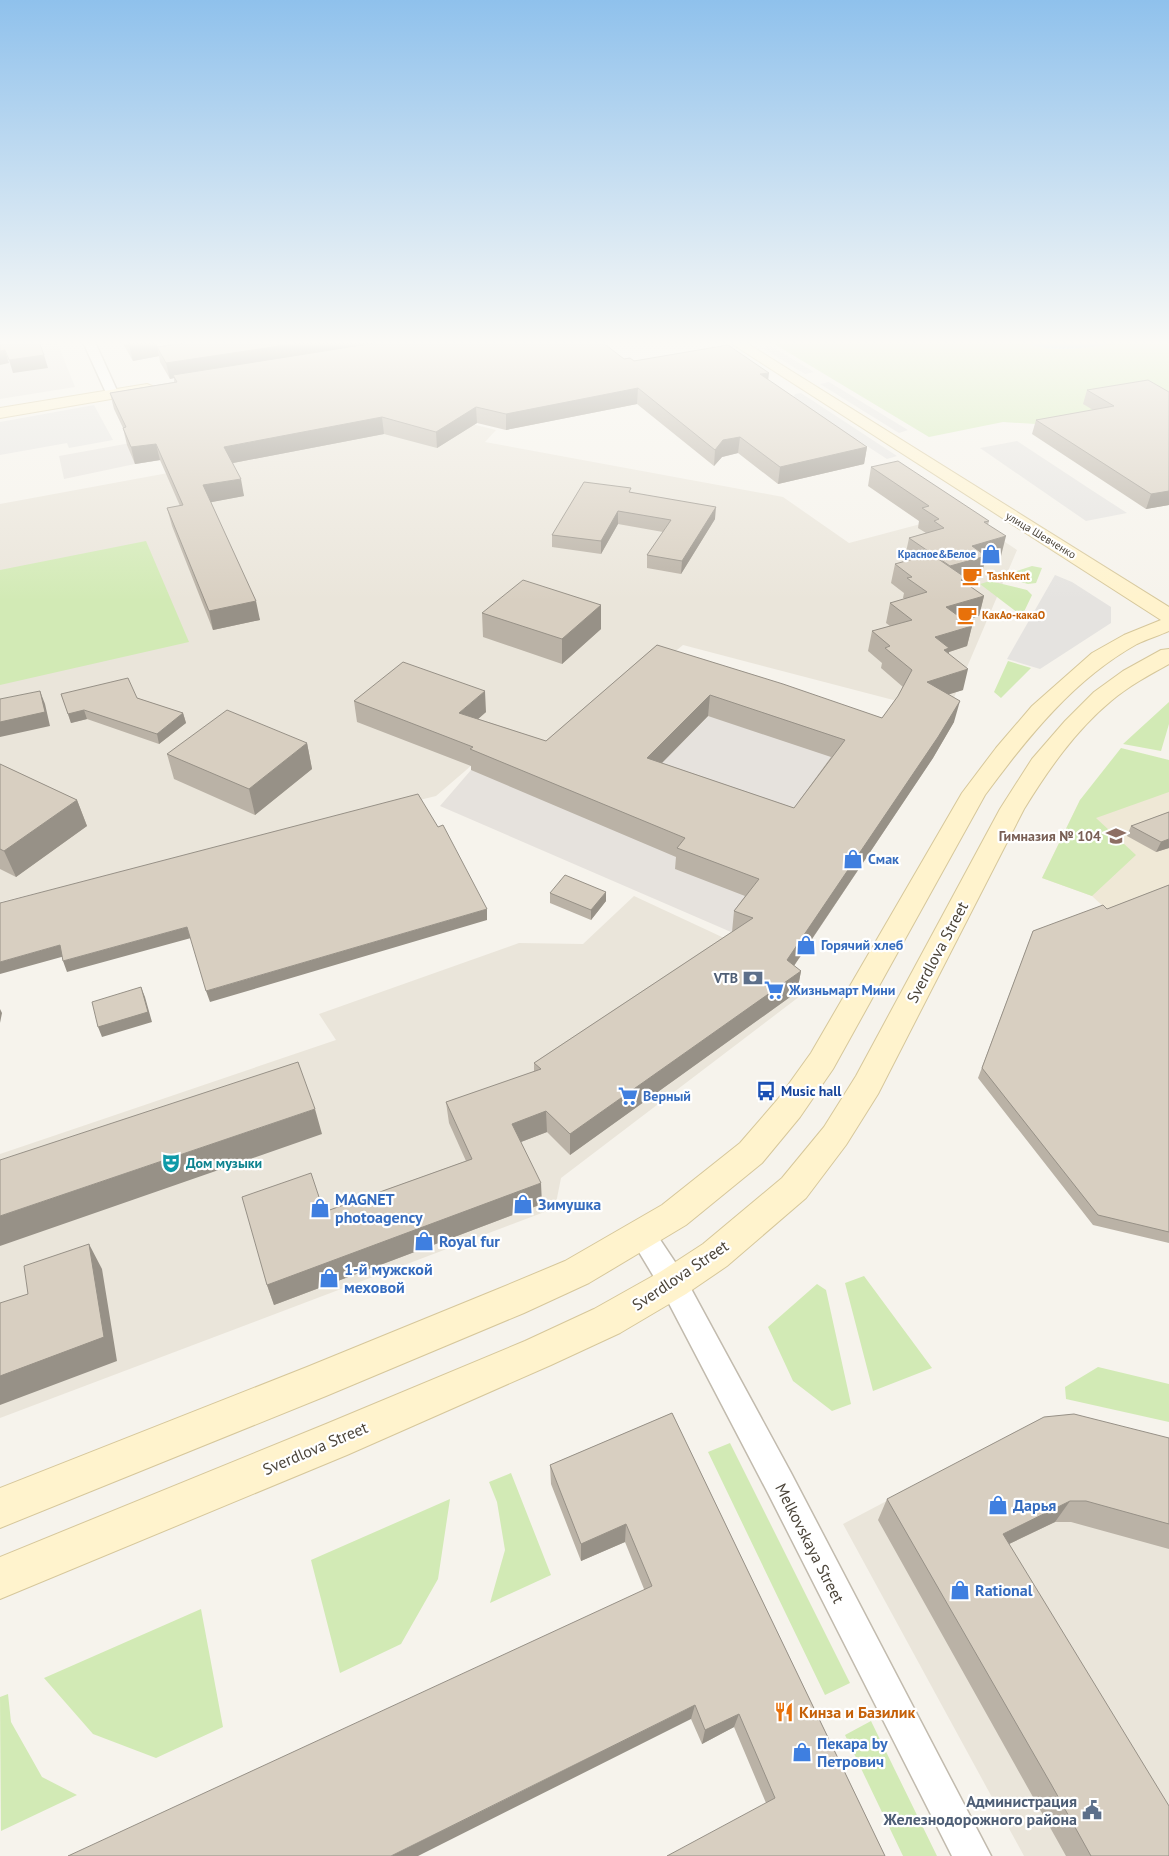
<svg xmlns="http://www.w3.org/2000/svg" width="1169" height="1856" font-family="'PT Sans',sans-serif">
<rect width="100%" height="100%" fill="#f6f3ec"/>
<path fill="#eae5da" d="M408,408l88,22 -11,12 298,55 66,46 113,-30 55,37 -70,164 -264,-69 -137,112 -45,-17 -65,56 -436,106v-398l374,-69z
M634,896l103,48 71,46 -247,188 -6,30 -555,210v-264l336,-114 -17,-26 200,-71 64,1z
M1048,1416l121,31v409h-145l-181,-332z"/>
<path fill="#e6e2dd" d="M0,342h57l18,45 -75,12z
M357,402l9,35 -108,21 -15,-22 -34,17 -74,11 -71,15 -5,-23z
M656,665l277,93 -134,201 -68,-27 -291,-126 31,-36 31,-23 45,15z"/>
<path fill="#efe8d6" d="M1169,772v195l-77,-71 -50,-18 38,-78z"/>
<path fill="#d2eab5" d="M771,342h398v66l-85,-4 13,8 -61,12 -33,-2 -74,15z
M146,541l43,101 -189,43v-115z
M1032,566l10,2 -6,15 -8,1 -19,-5 -1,-5z
M990,581l37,9 5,5 -10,21 -42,-32z
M1008,661l23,7 -30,30 -7,-6z
M1169,702v22l-8,27 -38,-7z
M1121,748l48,12v32l-73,26 40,37 -44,41 -50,-18 38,-78z
M864,1276l68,92 -59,23 -28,-108z
M817,1284l9,6 25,114 -19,7 -39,-30 -25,-54z
M1098,1367l71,17v38l-103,-23 -1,-12z
M730,1443l120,240 -25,12 -117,-243z
M511,1473l40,102 -61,28 15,-53 -8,-48 -8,-20z
M450,1499l-12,80 -37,65 -61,29 -29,-113z
M201,1609l22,118 -67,31 -63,-24 -49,-56z
M8,1694l3,28 31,55 35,18 -76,36 -1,-134z
M871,1721l66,135h-34l-58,-121z"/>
<path fill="#e5e3e0" d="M771,346l43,26 -9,2 -43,-26z
M829,382l79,48 -9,3 -79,-49z
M801,393l96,63 -10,3 -94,-61 2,-4z
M94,405l19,35 -44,8 -2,-5 -67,12v-33z
M1017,441l76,50 34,22 -41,8 -106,-73z
M1055,575l17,7 39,25v16l-71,46 -33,-10z"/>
<path fill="#a9d4f2" d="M1022,342h93l-1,2c-33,4 -62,10 -92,-2z"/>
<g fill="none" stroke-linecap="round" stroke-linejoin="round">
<defs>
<path id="street" d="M83,342h12l24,53 -2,3 -4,1 -6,-4z
M642,1222l9,4 32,48 108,199 200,383h-39l-183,-361 -106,-203 -30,-50 -4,-8 4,-8z"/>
<path id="secondary" d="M729,342h16l424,265v24c-11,5 -22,8 -32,13 -63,35 -110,94 -152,151l-152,274 -33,48 -38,46 -76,62 -97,58 -65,30 -198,83 -326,132v-40l307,-121 191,-78 67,-28 97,-56 78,-62 38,-44 33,-46 151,-260 34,-45 36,-42 60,-53 32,-18 37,-15z
M147,384l5,2 3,3 -3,3 -152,26v-10z
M1169,649v15c-20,11 -40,22 -58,37 -36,30 -63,69 -87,108l-146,285 -32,51 -40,53 -79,68 -41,28 -66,39 -69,32 -204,90 -347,144v-42l326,-133 199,-83 69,-32 66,-37 43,-28 79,-66 42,-51 32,-51 144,-267 32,-50 33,-38 29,-29 29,-21 38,-21z"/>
</defs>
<use href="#street" stroke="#c2bbae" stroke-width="3"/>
<use href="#secondary" stroke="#d6c79b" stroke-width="2"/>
<use href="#street" fill="#fff" fill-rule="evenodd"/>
<use href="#secondary" fill="#fff3cd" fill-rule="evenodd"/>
</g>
<path fill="#bab2a6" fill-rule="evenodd" d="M122,342h34l1,5 467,12 144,21 99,67 -3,17 -86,20 -40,-31 -16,4 -8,9 -77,-62 -131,26 -29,-7 -40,25 -53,-14 -151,29 11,33 -33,6 49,118 -47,10 -41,-104 -5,-18 13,-2 -20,-46 -25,4 -8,-19 -4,-17 -9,-19 -4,-16 64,-11v-4l-4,1 -10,-17 -1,-6 -26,5z
M1087,390l82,2v113l-23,4 -114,-75 4,-14 57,-10 -10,-6z
M871,467l118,54 -1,4 13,31 -16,5 -4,15 -16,5v2l19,13 -5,20 -15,4 8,6 -5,20 -18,6 -1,2 15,36 -15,4 6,28 -21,36 -139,208 7,5 -4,21 -227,163 -23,-23 -26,10 21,62 -268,101 -7,-20 57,-73 142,-51 -17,-38 -3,-21 88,-30v-9l198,-131 2,-21 11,-15 -70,-27 1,-12 -205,-87v-4l-114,-44 -3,-21 132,11 -8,7 68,22 111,-96 225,73 16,-22 5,-9 -22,-19 1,-5 -14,-12 4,-20 18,-5 -4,-3 4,-20 15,-4 -2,-1 1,-5 -13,-10 4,-19 13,-4 -3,-3 4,-19 17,-5 -8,-5 1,-7 -51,-35zM708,716l123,41 -37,51 -132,-45z
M630,492l85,27 -34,55 -34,-6v-13l16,-23 -45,-8 -17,30 -49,-7v-12z
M601,605v24l-39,35 -79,-27 -1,-24z
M61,694l76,4 46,15 3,10 -27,21 -72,-25 -16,4z
M307,743l5,26 -57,46 -81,-36 -7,-25z
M0,764l77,36 10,26 -71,51 -16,-8z
M1169,812v36l-13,4 -29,-16 4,-10z
M1169,885v358l-76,-18 -115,-147 55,-147 74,-22z
M550,893l56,8 -15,19 -41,-17z
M672,1413l213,443 -119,-53 -32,-76 -32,17 -11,-25 -47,-130 -19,-47 -44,19 -30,-77 -1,-19z
M1169,1438v111l-98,-27h-16l-46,22 160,312h-103l-188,-336 9,-21z"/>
<path fill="#979187" d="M128,342h28l3,14 -26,5z
M306,342h99l-232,33 1,3 -4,1 -4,-16z
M5,350l4,13 -9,2v-14z
M44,355l4,13 -35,5 -4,-13z
M769,373l-2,16 -7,-15z
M638,388l-1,16 -131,26v-16z
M476,407l1,16 -40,25 -1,-16z
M382,417l2,17 -156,30 -4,-17z
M740,437l-2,16 -16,4 -8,9 1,-16 8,-10z
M156,444l4,16 -25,4 -4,-17z
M867,447l-3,17 -86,20 2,-17z
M241,479l3,17 -37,7 -4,-18z
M1169,491v14l-23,4 5,-15z
M716,507l-1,12 -34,55 1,-13z
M618,511v13l-17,30v-13z
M1006,536l-5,20 -16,5 -4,15 -16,5 -4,17 -11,-32 22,-20z
M984,596l-5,20 -37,11 4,-20z
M256,601l4,19 -47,10 -4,-19z
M601,605v24l-39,35v-25z
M972,626l-5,20 -18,6 -5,17 -9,-32z
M968,669l-5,21 -41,13 5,-21z
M40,691l5,13 5,22 -50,11v-15z
M485,691l1,21 -25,22 -2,-21z
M710,695l-2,21 -62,63 1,-21z
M960,701l-6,21 -21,36 -150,224 4,-22z
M84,710l3,9 -16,4 -3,-9z
M183,713l3,10 -27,21 -2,-10z
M307,743l5,26 -57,46 -6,-26z
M77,800l10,26 -71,51 -12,-26z
M1169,839v9l-13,4 5,-10z
M606,892v9l-15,19v-10z
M487,909v11l-277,82 -4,-11z
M187,927l4,11 -124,34 -4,-11z
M60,945l5,11 -65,18v-12z
M801,971l-4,21 -227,163v-21z
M141,987l4,10 7,25 -50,15 -4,-10z
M0,1009l2,4 -2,10z
M315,1109l7,25 -322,112v-30z
M546,1111l1,21 -34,13 -1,-21z
M541,1183l1,21 -268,101 -7,-20z
M89,1244l13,25 15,92 -117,44v-29z
M1070,1501l-15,21 -65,31 13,-19z
M626,1524l-1,18 -44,19v-17z
M695,1705l-4,14 -273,137h-27z
M739,1714l-5,13 -32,17 3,-14z"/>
<path fill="#d8cfc1" stroke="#979187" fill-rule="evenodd" d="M0,342h39l5,13 -35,5 -4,-10 -5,1z
M191,342h115l-140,21 -9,-16z
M381,342h221l22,17 6,-1 4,3 94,-16 41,28 -9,1 107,73 -87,20 -40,-30 -17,3 -8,10 -77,-62 -132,26 -30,-7 -40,25 -54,-15 -158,30 17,32 -38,6 53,116 -47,10 -42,-103 16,-3 -27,-61 -25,3 -8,-19 3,-1 -16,-34 67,-11 -4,-7z
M1148,380l21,12v99l-18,3 -115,-74 78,-14 -27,-16z
M898,461l91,60 -5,1 22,14 -34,10 14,10 -36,10 -41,-28 35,-10 -10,-7 5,-2 -17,-11 7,-2 -58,-39z
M584,482l47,6 -2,4 87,15 -34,54 -35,-6 24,-35 -53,-9 -17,30 -49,-6z
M931,554l35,24 -5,2 23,16 -38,11 26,19 -37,11 14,11 -5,2 24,19 -41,13 33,19 -22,36 -151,223 14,11 -231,163 -24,-23 -34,13 29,59 -274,102 -25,-88 69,-24 13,39 148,-53 -26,-57 95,-33 -7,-6 219,-145 -19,-7 25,-32 -82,-31 8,-10 -215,-89 3,-2 -119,-46 49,-39 82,29 -26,22 87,28 111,-96 126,39 99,34 16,-22 14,-26 -27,-22 5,-2 -18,-15 40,-11 -22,-17 37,-11 -20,-14 5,-1 -17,-13zM710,695l135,45 -51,68 -147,-50z
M523,580l78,25 -39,34 -80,-26z
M128,678l9,20 46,15 -26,21 -73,-24 -16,4 -7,-20z
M40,691l5,21 -45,10v-23z
M227,710l80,33 -58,46 -82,-35z
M0,764l77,36 -73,51 -4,-2z
M418,794l20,33 5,-2 44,84 -281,82 -19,-64 -124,34 -3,-16 -60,17v-59z
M1169,812v27l-8,3 -30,-16z
M565,875l41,17 -15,18 -41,-17z
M1169,885v347l-71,-17 -116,-147 51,-137 70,-26 4,4z
M141,987l7,25 -50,15 -6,-25z
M298,1062l17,47 -315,107v-56z
M89,1244l15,93 -104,39v-73l28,-9 -4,-28z
M672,1413l213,443h-218l108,-58 -36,-84 -34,16 -10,-25 -304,151h-323l584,-270 -26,-62 -45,20 -31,-79z
M1074,1414l95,24v86l-83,-23h-16l-67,33 166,272v50h-78l-40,-72 -164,-285 157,-82z"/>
<linearGradient id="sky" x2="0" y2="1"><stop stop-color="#8fc1ec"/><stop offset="0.57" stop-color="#fbfaf6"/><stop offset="1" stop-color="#fbfaf6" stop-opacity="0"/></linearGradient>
<rect width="1169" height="601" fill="url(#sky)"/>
<defs>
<symbol id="shop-bare" viewBox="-9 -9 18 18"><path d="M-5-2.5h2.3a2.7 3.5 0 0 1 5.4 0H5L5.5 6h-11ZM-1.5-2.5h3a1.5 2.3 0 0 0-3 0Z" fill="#3f7fe0" stroke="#fff" stroke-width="2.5" paint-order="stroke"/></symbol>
<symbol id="cafe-bare" viewBox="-9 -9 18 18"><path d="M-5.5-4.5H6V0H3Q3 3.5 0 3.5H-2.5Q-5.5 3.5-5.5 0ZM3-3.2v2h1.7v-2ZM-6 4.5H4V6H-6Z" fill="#e8710a" stroke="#fff" stroke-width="2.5" paint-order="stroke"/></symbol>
<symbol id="school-bare" viewBox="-9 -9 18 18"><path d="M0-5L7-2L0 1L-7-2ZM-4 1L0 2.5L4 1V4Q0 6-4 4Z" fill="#8d6e63" stroke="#fff" stroke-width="2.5" paint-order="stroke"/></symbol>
<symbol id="bank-bare" viewBox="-9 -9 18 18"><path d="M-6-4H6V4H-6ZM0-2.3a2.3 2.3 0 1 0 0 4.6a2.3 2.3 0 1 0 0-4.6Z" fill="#5c6f8a" stroke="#fff" stroke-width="2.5" paint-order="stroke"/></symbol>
<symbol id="supermarket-bare" viewBox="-9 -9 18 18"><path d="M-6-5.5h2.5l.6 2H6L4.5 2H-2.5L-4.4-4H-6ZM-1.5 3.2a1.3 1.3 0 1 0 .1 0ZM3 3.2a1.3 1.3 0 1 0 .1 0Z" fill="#3f7fe0" stroke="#fff" stroke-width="2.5" paint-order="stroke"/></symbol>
<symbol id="bus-bare" viewBox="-9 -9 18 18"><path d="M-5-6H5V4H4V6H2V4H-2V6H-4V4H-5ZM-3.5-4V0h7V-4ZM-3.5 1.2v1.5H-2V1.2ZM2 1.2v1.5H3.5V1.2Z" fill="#1a4fb4" stroke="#fff" stroke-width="2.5" paint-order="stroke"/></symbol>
<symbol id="theatre-bare" viewBox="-9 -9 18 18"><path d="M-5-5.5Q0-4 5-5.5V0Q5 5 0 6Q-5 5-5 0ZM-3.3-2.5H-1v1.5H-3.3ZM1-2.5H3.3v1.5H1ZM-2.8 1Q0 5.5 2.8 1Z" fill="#0f9aa8" stroke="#fff" stroke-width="2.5" paint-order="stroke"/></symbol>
<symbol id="restaurant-bare" viewBox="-9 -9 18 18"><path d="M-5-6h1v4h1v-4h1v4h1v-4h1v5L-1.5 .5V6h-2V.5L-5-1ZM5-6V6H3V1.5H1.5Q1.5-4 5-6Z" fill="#e8710a" stroke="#fff" stroke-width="2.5" paint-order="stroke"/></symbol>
<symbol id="civic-bare" viewBox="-9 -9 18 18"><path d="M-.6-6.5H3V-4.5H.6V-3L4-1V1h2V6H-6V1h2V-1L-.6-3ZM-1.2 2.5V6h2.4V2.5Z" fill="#5c6f8a" stroke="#fff" stroke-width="2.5" paint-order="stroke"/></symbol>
</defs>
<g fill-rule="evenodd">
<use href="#shop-bare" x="977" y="540" width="28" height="28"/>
<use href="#cafe-bare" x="958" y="562" width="28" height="28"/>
<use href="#cafe-bare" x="953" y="601" width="28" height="28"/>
<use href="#school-bare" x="1102" y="822" width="28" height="28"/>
<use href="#shop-bare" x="839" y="845" width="28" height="28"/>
<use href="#shop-bare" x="792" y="931" width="28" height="28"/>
<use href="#bank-bare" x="739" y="964" width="28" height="28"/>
<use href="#supermarket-bare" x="760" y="976" width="28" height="28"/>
<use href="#bus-bare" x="752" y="1077" width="28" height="28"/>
<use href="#supermarket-bare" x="614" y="1082" width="28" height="28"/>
<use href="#theatre-bare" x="157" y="1149" width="28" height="28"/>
<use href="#shop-bare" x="509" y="1190" width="28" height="28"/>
<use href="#shop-bare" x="306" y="1194" width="28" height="28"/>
<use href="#shop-bare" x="410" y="1227" width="28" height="28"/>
<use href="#shop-bare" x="315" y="1264" width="28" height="28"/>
<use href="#shop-bare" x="984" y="1491" width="28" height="28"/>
<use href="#shop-bare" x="946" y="1576" width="28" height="28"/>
<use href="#restaurant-bare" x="770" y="1698" width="28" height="28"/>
<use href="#shop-bare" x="788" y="1738" width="28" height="28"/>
<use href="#civic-bare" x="1078" y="1796" width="28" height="28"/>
</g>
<g text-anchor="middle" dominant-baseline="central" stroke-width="4.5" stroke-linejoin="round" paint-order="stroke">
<g font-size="11" fill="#4b4439" stroke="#fff">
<text transform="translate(1041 535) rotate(31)">улица Шевченко</text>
</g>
<g font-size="11" font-weight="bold" fill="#366cbe" stroke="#fff" text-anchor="end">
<text x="976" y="554">Красное&amp;Белое</text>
</g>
<g font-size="11" font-weight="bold" fill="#c56008" stroke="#fff" text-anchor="start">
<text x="987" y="576">TashKent</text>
<text x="982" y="615">КакАо-какаО</text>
</g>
<g font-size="14" font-weight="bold" fill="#785e54" stroke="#fff" text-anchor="end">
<text x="1101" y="836">Гимназия № 104</text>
</g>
<g font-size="14" font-weight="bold" fill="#366cbe" stroke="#fff" text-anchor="start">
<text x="868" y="859">Смак</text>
<text x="821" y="945">Горячий хлеб</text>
<text x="789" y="990">Жизньмарт Мини</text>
<text x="643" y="1096">Верный</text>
</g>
<g font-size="14" font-weight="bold" fill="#4e5e75" stroke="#fff" text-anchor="end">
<text x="738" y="978">VTB</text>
</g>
<g font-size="14" font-weight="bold" fill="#164399" stroke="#fff" text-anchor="start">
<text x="781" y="1091">Music hall</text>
</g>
<g font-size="14" font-weight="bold" fill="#0d838f" stroke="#fff" text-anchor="start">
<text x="186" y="1163">Дом музыки</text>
</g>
<g font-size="16" fill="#4b4439" stroke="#fff">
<text transform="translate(937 952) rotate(-62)">Sverdlova Street</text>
<text transform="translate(680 1275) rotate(-34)">Sverdlova Street</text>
<text transform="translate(315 1448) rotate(-23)">Sverdlova Street</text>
<text transform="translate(810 1543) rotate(63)">Melkovskaya Street</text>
</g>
<g font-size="16" font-weight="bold" fill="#366cbe" stroke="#fff" text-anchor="start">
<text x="335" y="1199">MAGNET<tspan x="335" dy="18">photoagency</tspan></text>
<text x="538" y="1204">Зимушка</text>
<text x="439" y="1241">Royal fur</text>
<text x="344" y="1269">1-й мужской<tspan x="344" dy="18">меховой</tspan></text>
<text x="1013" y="1505">Дарья</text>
<text x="975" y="1590">Rational</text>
<text x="817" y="1743">Пекара by<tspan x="817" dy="18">Петрович</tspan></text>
</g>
<g font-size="16" font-weight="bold" fill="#c56008" stroke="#fff" text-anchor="start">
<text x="799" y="1712">Кинза и Базилик</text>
</g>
<g font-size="16" font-weight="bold" fill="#4e5e75" stroke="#fff" text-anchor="end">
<text x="1077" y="1801">Администрация<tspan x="1077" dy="18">Железнодорожного района</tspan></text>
</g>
</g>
</svg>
